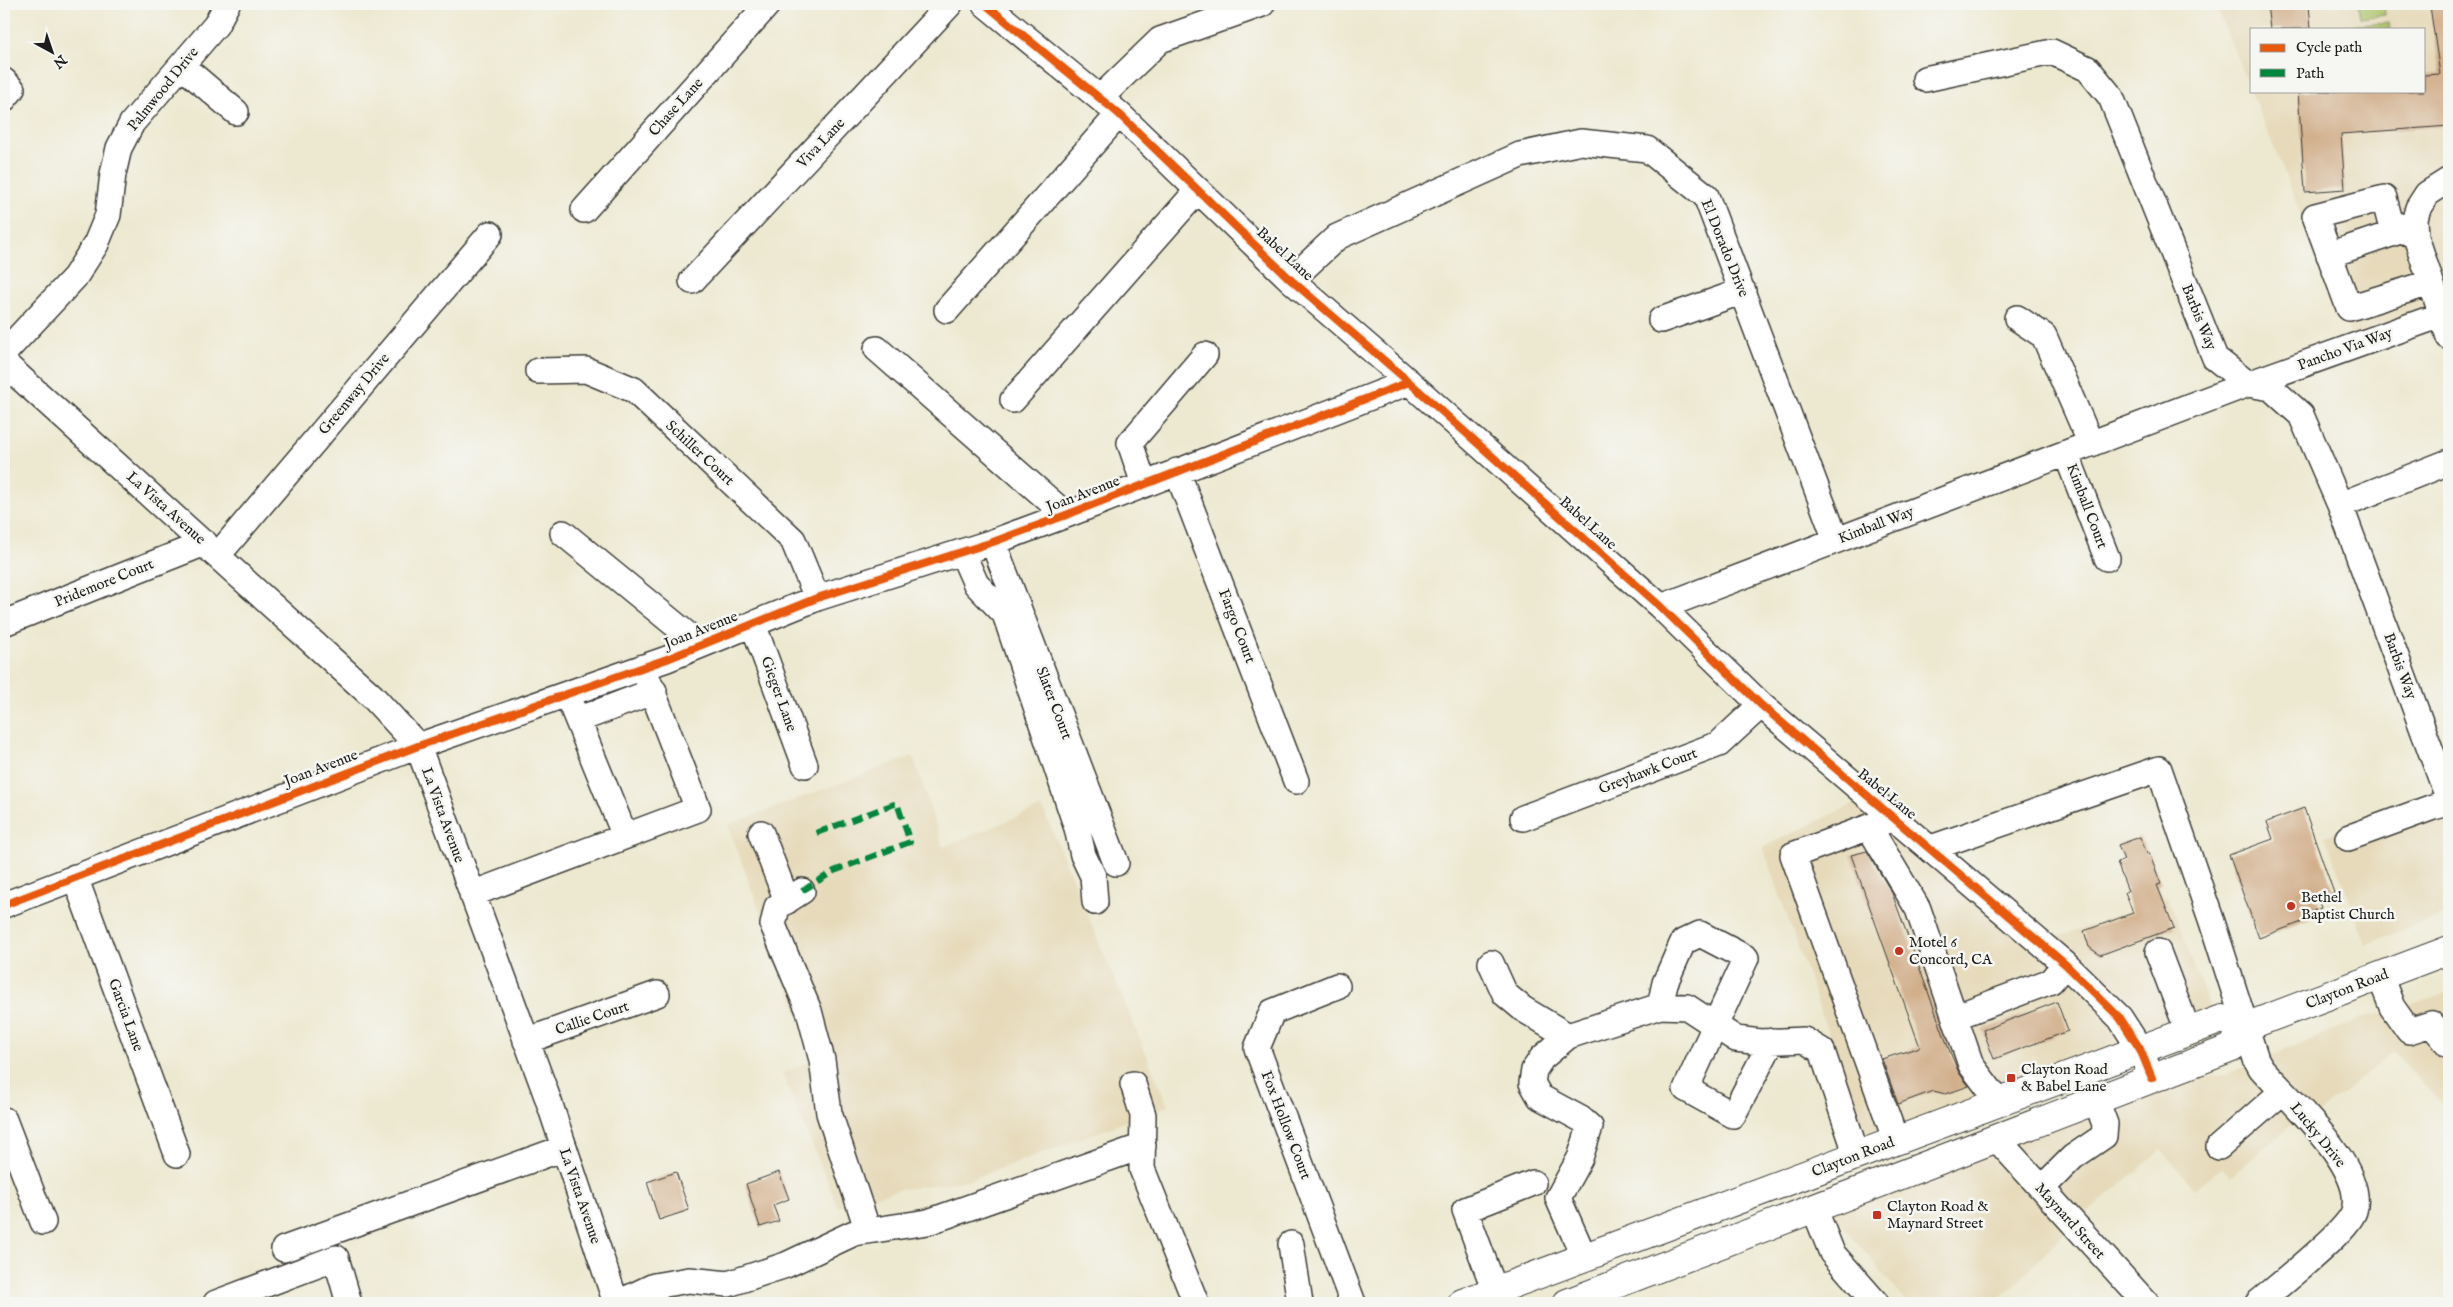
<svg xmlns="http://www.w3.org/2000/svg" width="2453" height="1307" font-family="'IM FELL English',serif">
<rect width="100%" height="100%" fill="#f6f6f2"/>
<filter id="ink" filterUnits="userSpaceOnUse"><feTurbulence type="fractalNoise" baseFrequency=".02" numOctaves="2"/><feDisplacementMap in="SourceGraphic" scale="10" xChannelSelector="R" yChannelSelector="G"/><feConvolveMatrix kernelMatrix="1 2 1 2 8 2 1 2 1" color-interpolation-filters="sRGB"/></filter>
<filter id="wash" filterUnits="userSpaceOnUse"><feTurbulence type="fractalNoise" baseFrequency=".0096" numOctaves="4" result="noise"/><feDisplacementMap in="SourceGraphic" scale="20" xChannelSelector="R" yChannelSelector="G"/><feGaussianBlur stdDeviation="1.12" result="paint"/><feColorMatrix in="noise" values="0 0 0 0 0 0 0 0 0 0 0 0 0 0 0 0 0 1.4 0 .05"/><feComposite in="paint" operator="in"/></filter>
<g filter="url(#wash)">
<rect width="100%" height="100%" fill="#ede9d1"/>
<path fill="#e6daba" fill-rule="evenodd" d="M2215,4h234v308l-94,34zM2252,29h172v62h-172z
M913,756l30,91 99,-40 126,299 -199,74 -67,9 -64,18 -56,-134 33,-13 -87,-235z
M2449,791v122l-83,31 -41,-108z
M1867,798l174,145 127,-46 47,125 -346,129 -106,-304z
M2449,991v121l-56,-61 -83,70 -7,-7 -72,63 -9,-10 -27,22 -34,-39 -88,75 -77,78h-89l-82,-99 327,-126 74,-3 143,-60 20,-1z"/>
<path fill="#abc166" stroke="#646e41" d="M2358,4h26l1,11 -25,3z
M2389,23l1,6h-45v-3z"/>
<g id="blocks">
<path fill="#d1af8b" d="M2267,4l42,1 2,24h-41z
M2449,4v122l-108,8 4,55 -40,3 -7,-101h126v-16l16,-1 -10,-68z
M2304,808l30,85 -16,6 3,9 -13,5 2,6 -51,19 -30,-83 44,-16 -6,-17z
M2140,837l7,17 2,-1 12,31 -4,1 17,43 -74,27 -11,-8 -5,-16 49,-18 -8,-21 3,-1 -11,-28 7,-3 -6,-15z
M1867,851l25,42 58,159 9,21 10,13 -23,8 -13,-3 -35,13 -16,-45 38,-12 -69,-192z
M2057,1002l11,29 -74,28 -11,-29z
M676,1172l13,38 -30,10 -12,-38z
M779,1172l10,27 -16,6 6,16 -19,6 -14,-43z"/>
</g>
</g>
<g filter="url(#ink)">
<use href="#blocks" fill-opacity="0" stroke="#3b3b37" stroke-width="1"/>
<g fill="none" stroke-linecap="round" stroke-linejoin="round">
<defs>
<path id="minor" d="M985,4l134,110 172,166 118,102 252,225 100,98 304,259 55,54 20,31 12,29
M182,66l54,46
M1925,79l127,-27 36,17 23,28 104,261 33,26 23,4 30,27 39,90 109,295
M4,81l8,8 -8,10
M1100,98l60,-58 102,-36
M2449,180l-22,14 -9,14 -3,11 1,18 33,100
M584,210l184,-206
M2416,237l-26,-16 -6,-23 -69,18 34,92 81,-25
M2329,255l74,-25
M1291,280l46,-43 183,-82 61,-13 66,7 59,47 130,344
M692,281l258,-277
M947,310l172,-196
M2017,318l27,18 47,108
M1661,320l82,-29
M877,349l189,166
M4,353l71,-76 21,-33 12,-29 5,-41 6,-26 13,-25 84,-98 11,-21
M4,363l368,333 46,50 130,353 68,204
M538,371l48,-1 48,20 159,150 24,58
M1013,400l185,-210
M2066,453l41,105
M1177,471l119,310
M1144,484l-14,-41 75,-88
M2340,505l109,-43
M563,533l137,112
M993,542l123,321
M962,552l14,32 29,30 72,214 6,27 10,21 2,26
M218,555l272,-321
M1661,607l587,-223 193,-69
M4,623l201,-80
M753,624l52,141
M567,694l58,142
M578,720l76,-29
M1523,818l196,-74 42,-39
M1894,818l-101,37 103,286
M1869,827l49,82 53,156 28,37
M761,833l26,68
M2348,838l85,-31 16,-4
M1931,848l228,-79 53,153 44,137 5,9c27,31 106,99 93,143 -6,20 -76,75 -96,92
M75,877l102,277
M802,891l-25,16 -4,18 36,86 13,49 7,53 39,118
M472,894l226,-85 -55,-142
M4,905l414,-159 249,-87 150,-61 176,-56 73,-27 343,-133
M2158,952l30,79
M1491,963l14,31 18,15 45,27
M2380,976l12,31 17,24 22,-7 18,21
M1337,986l-65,26 -15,36 96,255
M1660,1006l5,-23 18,-41 17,-8 46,24 -60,131 47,26 39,-74
M1968,1012l83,-31 14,-17
M526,1041l131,-47
M1133,1084l10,31 -1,54 54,134
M4,1120l39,102
M1996,1138l150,165
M2219,1147l63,-55
M2042,1188l31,-31 31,-21 1,-12 -9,-24
M1814,1208l18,45 44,50
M1291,1244l9,59
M284,1249l280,-101
M1584,1257l-26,-59 22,-40 10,-31 -9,-8 -41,-22 -8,-14 2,-13 8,-12 26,-22 92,-30 27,1 49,32 24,3 44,-2 18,11 35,105
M1495,1291l-30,-81 68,-27
M216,1303l120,-45 13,45
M618,1303l36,-17 35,-6 39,4 58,-19 68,-32 74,-11 215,-76"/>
<path id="major" d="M1462,1303l760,-284 23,8
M1567,1303l665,-255 13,-21 204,-77"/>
</defs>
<use href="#minor" stroke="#3b3b37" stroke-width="28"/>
<use href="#major" stroke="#3b3b37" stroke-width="30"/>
<use href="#minor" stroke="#fff" stroke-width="25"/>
<use href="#major" stroke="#fff" stroke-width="28"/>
<path stroke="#00873e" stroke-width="6" stroke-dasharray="12 6" stroke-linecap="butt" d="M802,891l32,-20 76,-29 -13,-39 -86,32"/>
<defs>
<path id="cycleway" d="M985,4l134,110 172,166 118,102 252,225 100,98 304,259 55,54 20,31 12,29
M4,905l414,-159 249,-87 150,-61 176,-56 73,-27 343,-133"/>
</defs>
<use href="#cycleway" stroke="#f6f6f2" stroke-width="11"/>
<use href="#cycleway" stroke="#e8590c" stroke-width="8"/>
</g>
</g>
<g fill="#c8321e" stroke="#f6f6f2" stroke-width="2">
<circle cx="2291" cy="906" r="5"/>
<circle cx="1899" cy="951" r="5"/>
<rect x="2006" y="1073" width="10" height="10" rx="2.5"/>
<rect x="1872" y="1210" width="10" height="10" rx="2.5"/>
</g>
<g text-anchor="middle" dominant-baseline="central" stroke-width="5" stroke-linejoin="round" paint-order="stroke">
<g font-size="15" fill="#1c1c1c" stroke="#f6f6f2">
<text transform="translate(163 89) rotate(-51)">Palmwood Drive</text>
<text transform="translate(676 107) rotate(-48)">Chase Lane</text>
<text transform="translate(821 143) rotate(-47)">Viva Lane</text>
<text transform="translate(1725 248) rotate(68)">El Dorado Drive</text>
<text transform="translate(1285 254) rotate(43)">Babel Lane</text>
<text transform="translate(2199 317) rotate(68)">Barbis Way</text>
<text transform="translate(2345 349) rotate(-20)">Pancho Via Way</text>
<text transform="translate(354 394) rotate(-50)">Greenway Drive</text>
<text transform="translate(700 453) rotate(43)">Schiller Court</text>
<text transform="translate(1083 494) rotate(-21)">Joan Avenue</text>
<text transform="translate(2087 506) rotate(69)">Kimball Court</text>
<text transform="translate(166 508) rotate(42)">La Vista Avenue</text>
<text transform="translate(1588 523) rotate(42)">Babel Lane</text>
<text transform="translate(1876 525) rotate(-21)">Kimball Way</text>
<text transform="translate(104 583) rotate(-22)">Pridemore Court</text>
<text transform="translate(1237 626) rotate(69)">Fargo Court</text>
<text transform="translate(701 630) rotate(-22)">Joan Avenue</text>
<text transform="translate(2400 666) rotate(70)">Barbis Way</text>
<text transform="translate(779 694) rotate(70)">Gieger Lane</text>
<text transform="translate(1054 703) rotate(69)">Slater Court</text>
<text transform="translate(321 768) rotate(-21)">Joan Avenue</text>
<text transform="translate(1648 771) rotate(-21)">Greyhawk Court</text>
<text transform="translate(1887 794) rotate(39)">Babel Lane</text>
<text transform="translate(443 815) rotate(70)">La Vista Avenue</text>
<text transform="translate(2347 989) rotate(-21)">Clayton Road</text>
<text transform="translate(126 1015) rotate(70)">Garcia Lane</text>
<text transform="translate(592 1018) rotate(-19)">Callie Court</text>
<text transform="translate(1286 1125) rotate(69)">Fox Hollow Court</text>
<text transform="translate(2318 1135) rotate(51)">Lucky Drive</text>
<text transform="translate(1853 1157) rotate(-21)">Clayton Road</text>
<text transform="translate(580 1196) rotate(71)">La Vista Avenue</text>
<text transform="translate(2070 1221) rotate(48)">Maynard Street</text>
</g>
<g font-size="15" fill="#1c1c1c" stroke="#f6f6f2" text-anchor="start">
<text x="2301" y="897">Bethel<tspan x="2301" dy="17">Baptist Church</tspan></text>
<text x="1909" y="942">Motel 6<tspan x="1909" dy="17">Concord, CA</tspan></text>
<text x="2021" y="1069">Clayton Road<tspan x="2021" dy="17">&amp; Babel Lane</tspan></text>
<text x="1887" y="1206">Clayton Road &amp;<tspan x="1887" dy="17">Maynard Street</tspan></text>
</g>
</g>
<rect width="2453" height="1307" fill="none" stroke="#f6f6f2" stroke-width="20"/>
<rect x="2250" y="28" width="175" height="65" fill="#f6f6f2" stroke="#9f9f9c"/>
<rect x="2260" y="44" width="25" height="8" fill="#e8590c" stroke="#9f9f9c"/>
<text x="2296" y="52" font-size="15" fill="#1c1c1c">Cycle path</text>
<rect x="2260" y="69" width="25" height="8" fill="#00873e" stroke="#9f9f9c"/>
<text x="2296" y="78" font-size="15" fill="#1c1c1c">Path</text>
<g transform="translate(52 52) rotate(140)" stroke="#f6f6f2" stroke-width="4" paint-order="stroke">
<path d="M0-4L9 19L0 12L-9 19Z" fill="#1c1c1c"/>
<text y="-8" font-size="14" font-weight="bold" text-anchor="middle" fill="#1c1c1c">N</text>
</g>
</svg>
